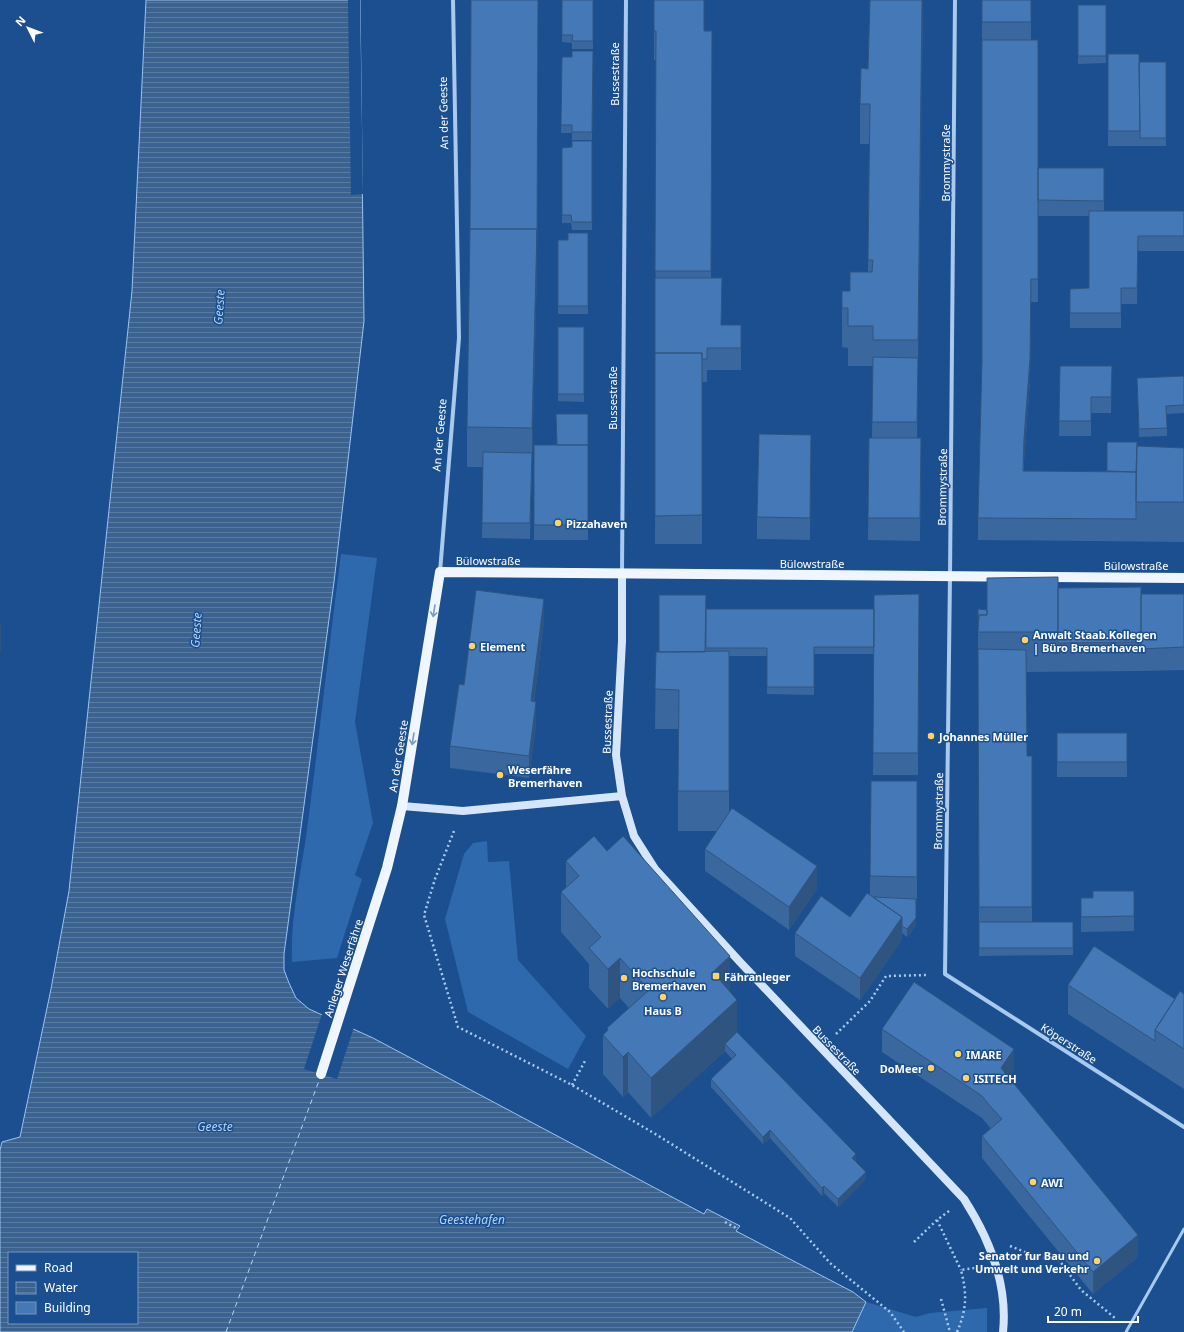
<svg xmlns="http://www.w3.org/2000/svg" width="1184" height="1332" font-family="'Noto Sans',sans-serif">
<defs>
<pattern id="water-rules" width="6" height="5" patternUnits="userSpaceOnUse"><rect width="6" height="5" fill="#3c6290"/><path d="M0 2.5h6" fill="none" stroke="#597aa1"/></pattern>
</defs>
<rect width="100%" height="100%" fill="#1b4f8f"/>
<path fill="#2e69ad" d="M341,554l36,4 -22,164 18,101 -18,52 7,4 -25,79 -45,4c-2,-44 9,-89 15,-132 12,-92 22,-184 34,-276z
M487,841l1,21 21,-1 9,99 68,76 -18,33 -100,-57 -23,-93 19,-65 9,-11z
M866,1302l50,15 14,-4 57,-5v24h-135z"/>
<path fill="url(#water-rules)" stroke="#9cc4f0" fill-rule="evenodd" d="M146,0h214l4,321 -30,261 -50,372v16l5,13 7,15 13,11 64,29 331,176 3,-5 33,17 -4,5 117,61 13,10 -14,30h-852v-182l2,-8 18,-5 31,-148 18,-98 63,-600zM9,1253h128v70h-128z"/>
<path fill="#1b4f8f" d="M348,0h12l3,194 -12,1z
M322,1014l32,13 -17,52 -33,-10z"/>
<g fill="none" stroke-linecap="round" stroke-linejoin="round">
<path stroke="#b5d3f5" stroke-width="1" stroke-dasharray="5 4" stroke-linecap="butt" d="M226,1332l94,-254"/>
<path stroke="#a9c9ee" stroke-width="2.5" stroke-dasharray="2 3" stroke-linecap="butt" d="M454,831l-19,48 -11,36 34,112 114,58 85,50 133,83 40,45 60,49 14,20
M836,1034l34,-33 16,-25 42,-1
M572,1085l13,-24
M949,1211l-12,9 24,50
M725,1222l13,7
M914,1242l23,-22
M1010,1246l25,10 24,4 22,30 34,28
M941,1299l9,33
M957,1332c10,-23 10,-38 4,-62l14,-2"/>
<path stroke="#a9c9ee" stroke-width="3" d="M1126,1332l58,-103"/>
<path stroke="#a9c9ee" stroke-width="4" d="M955,0l-5,576 -5,398 239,153
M440,572l19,-234 -6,-338
M622,573l4,-573"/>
<path stroke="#d6e6fa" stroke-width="8" d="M622,573v68l-6,114 6,41 12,40 21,33 85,93 224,237c25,39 44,86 39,133
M402,806l61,5 159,-15"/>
<path stroke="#f0f6ff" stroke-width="10" d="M321,1074l66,-206 15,-62 38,-234 744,6"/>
</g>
<path fill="#3a679d" d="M562,0h31v49h-21v-6l-10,-1z
M654,0l50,31h8l-1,247 10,47h20v45h-34v12h-5v162h-47l1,-484h-2z
M870,0h53l-6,438h4l-1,103 -52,-1 1,-102h3l1,-72h-25v-18l-6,-1v-39l8,-17 18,-19 1,-128h-9v-40l8,-35z
M982,0h49v40l7,135 66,-7v43h80v40h-46l-1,53h-16v24h-51v-39l19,-1v-72h-51v86h-7l-1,79 -6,80v10h83l30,-24 47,1v94l-206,-2v-22l4,-157z
M1078,5h28v58l-28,1z
M593,51l-1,89h-20v-7h-11l1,-76h10z
M1108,54l31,8h27v84h-58z
M592,141v89h-20l-1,-7h-9v-75l10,-1z
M588,233v81h-30v-74h10z
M537,269l-7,270 -48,-1 1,-71h-16v-40z
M558,327h26v75l-26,-1z
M1060,366h52l-1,47h-20v23h-32z
M1184,376v37l-17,1v22l-28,1 -2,-59z
M588,414v126h-54v-95h23z
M811,457l-1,83 -53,-1v-22z
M1058,588l83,6h43v76l-43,1 -115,1 1,84h5v166h41v33l-94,1 -1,-347 9,1z
M919,594l-1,181h-45l1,-121h-60v41l-47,-1v-38h-38v158l88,75 -28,41 -84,-59v-22l12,-18h-39v-102h-23l1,-77h3l47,-43h168z
M544,621l-10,81 2,22 -7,54 -79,-10v-22l14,-61z
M1057,733h70v44h-70z
M917,781v118h-1v27l-9,11 -5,-4v7l-42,60 -65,-44v-23l55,-16 20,-22v-19z
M566,861l164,131 7,40 119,129 10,18 -28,28 -14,-14 -2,3 -52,-58 -7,6 -52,-57v-8l21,-20 -7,-8 -74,67 -23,-26 -5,5 -20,-23v-39l4,-3v-4l22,-20 -9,-10 -12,11 -19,-21v-24l-28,-32v-40l5,-4z
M1081,898l53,18v15l-53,1z
M1068,985l107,14 9,-5v95l-116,-75z
M882,1029l132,42 -5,7 129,179 -45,37 -111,-136v-22l9,-7 -9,-11 -100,-66z"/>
<path fill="#305480" d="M538,0l-1,269 -5,199v-40z
M922,0h1l-5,380v-40z
M1031,279l-1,102 -6,80v-22z
M918,358v22l-1,65v-23z
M811,435v22l-1,83v-22z
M544,599v22l-13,103v-23z
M1,621v29l-1,5v-29z
M536,702v22l-7,54v-22z
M817,866v23l-28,41v-23z
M916,907v19l-9,11v-8z
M902,917v23l-42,60v-22z
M730,956v40l-17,-24z
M620,958v40l-12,11v-40z
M737,1000v40l-12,4v7l-74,67v-40z
M1014,1049v22l-13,20v-23z
M628,1052v40l-5,5v-40z
M770,1130v8l-7,6v-7z
M856,1154v8l-4,-4z
M866,1172v7l-28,28v-8z
M824,1186v7l-2,3v-8z
M1138,1235v22l-45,37v-22z"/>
<path fill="#4478b7" stroke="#305480" d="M471,0h67l-1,247v-18h-67z
M562,0h31v41h-21l1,-6h-11z
M654,0h50v31h8l-1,240h-56l1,-240h-2z
M870,0h52l-4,340h-45v-14h-25v-18h-6v-17h8v-19h22l1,-12h-5l2,-156h-10l1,-36 7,1z
M982,0h49v22h-49z
M1078,5h28v51h-28z
M982,40h56v239h-7l-1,80 -6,80 -1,32 113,1v47l-158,-1 4,-158z
M572,51h21l-1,81h-20v-7h-11l1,-68h10z
M1108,54h31l1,77h-32z
M1139,62h27v76h-26z
M572,141h20v81h-20l-1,-7h-9v-67l10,-1z
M1038,168h66v33l-66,-1z
M1089,211h95v25h-46l-1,52h-16v25h-51v-24l19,-1z
M470,229h67l-5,199 -65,-1z
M568,233h20v73h-30v-66h10z
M655,278h67l-1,47h20v23h-34v11h-5v-6h-47z
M558,327h26v67h-26z
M655,353h47v162l-47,1z
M873,357l45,1 -1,64h-45z
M1060,366h52l-1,31h-20v24h-32z
M1184,376v29l-18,1 1,22 -28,1 -2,-51z
M556,414h32v31h-31z
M759,434l52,1 -1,83 -53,-1z
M869,438h52l-1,80h-52z
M1107,442h30l-1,30 -29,-1z
M534,445h54v80h-54z
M1137,446l47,2v54h-48z
M483,452l49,1 -2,70h-48z
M1058,577v55h-80l1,-17h8v-37z
M1141,587v55l-83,1v-55z
M476,590l68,9 -13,102 5,1 -7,54 -79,-10 9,-62 5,1z
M919,594l-1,159h-45l1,-158z
M1141,594h43v53l-43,2z
M659,595h47l-1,57h-46z
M706,609h168v38h-60v40h-47v-39h-61z
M978,609l9,1v5h-8l-1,11z
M978,649l48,1 1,106h5v151h-53z
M729,651v140h-51l1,-101 -24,-1 1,-37z
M1057,733h70v29h-70z
M871,781h46v96l-47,-1z
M732,808l85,58 -28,41 -84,-58z
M594,836l13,15 16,-15 107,120 -17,16 24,28 -86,78 -23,-26 -5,5 -20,-22 5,-5 -1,-2 42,-38 -29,-32 -12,11 -19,-21 12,-11 -40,-45 18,-16 -13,-15z
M1093,891h41v25l-53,1v-19h12z
M867,893l35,24 -42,61 -65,-45 26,-37 29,21z
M873,897l43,2v19l-9,11 -5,-3v-9z
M979,922h94v26h-94z
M1094,946l81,53 -20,31v11l-87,-56z
M914,982l100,67 -13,19 137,167 -45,37 -111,-136 20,-17 -12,-13 -8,-10 -100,-67z
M1180,991l4,3v55l-29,-19z
M737,1032l119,122 -4,4 14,14 -28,27 -14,-13 -2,2 -52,-58 -7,7 -52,-58 25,-24 -11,-11z"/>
<defs><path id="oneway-shaft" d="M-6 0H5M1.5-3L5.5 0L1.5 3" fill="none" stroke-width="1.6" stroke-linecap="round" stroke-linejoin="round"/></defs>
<g stroke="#7b9ac1">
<use href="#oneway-shaft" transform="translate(434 611) rotate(99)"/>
<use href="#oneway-shaft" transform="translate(413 739) rotate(99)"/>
</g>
<g fill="#ffd166" stroke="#1b4f8f" stroke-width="1.5">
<circle cx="558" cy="523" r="4"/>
<circle cx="1025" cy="640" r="4"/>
<circle cx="472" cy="646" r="4"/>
<circle cx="931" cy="736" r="4"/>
<circle cx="500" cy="775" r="4"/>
<rect x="712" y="972" width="8" height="8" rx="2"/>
<circle cx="624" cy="978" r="4"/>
<circle cx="663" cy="997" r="4"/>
<circle cx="958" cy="1054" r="4"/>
<circle cx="931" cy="1068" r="4"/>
<circle cx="966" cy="1078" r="4"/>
<circle cx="1033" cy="1182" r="4"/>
<circle cx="1097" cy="1261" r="4"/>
</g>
<g text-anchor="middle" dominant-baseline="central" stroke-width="3" stroke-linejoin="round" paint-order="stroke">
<g font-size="11" fill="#fff" stroke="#1b4f8f">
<text transform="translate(614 74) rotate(-90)">Bussestraße</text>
<text transform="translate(443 113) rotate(-91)">An der Geeste</text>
<text transform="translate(945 163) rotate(-90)">Brommystraße</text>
<text transform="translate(612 398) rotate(-90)">Bussestraße</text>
<text transform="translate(439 435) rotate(-85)">An der Geeste</text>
<text transform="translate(942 487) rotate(-89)">Brommystraße</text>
<text x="488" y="560">Bülowstraße</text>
<text x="812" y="563">Bülowstraße</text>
<text x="1136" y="565">Bülowstraße</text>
<text transform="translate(607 722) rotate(-88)">Bussestraße</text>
<text transform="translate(398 756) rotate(-81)">An der Geeste</text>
<text transform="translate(938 811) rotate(-89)">Brommystraße</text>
<text transform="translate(343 968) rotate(-72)">Anleger Weserfähre</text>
<text transform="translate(1069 1043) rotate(33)">Köperstraße</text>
<text transform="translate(837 1050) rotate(46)">Bussestraße</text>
</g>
<g font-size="11" font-weight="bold" fill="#fff" stroke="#1b4f8f" text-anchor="start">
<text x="566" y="523">Pizzahaven</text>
<text x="1033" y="634">Anwalt Staab.Kollegen<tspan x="1033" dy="13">| Büro Bremerhaven</tspan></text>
<text x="480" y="646">Element</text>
<text x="939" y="736">Johannes Müller</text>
<text x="508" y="769">Weserfähre<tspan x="508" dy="13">Bremerhaven</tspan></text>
<text x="632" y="972">Hochschule<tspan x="632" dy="13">Bremerhaven</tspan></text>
<text x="724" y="976">Fähranleger</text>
<text x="663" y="1010" text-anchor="middle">Haus B</text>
<text x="966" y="1054">IMARE</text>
<text x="923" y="1068" text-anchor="end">DoMeer</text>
<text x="974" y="1078">ISITECH</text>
<text x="1041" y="1182">AWI</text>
<text x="1089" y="1255" text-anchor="end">Senator fur Bau und<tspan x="1089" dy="13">Umwelt und Verkehr</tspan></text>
</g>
<g font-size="12" font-style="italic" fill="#b5d3f5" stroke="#1b4f8f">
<text transform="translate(219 307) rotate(-86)">Geeste</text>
<text transform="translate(196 630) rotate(-86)">Geeste</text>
<text x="215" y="1126">Geeste</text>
<text x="472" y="1219">Geestehafen</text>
</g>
</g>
<rect x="8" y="1252" width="130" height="72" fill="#1b4f8f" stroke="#7695bc"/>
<rect x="16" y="1265" width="20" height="6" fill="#f0f6ff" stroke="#7695bc"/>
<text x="44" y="1272" font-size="12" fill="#ffffff">Road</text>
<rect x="16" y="1282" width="20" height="12" fill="url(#water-rules)" stroke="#7695bc"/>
<text x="44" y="1292" font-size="12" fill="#ffffff">Water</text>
<rect x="16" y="1302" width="20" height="12" fill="#4478b7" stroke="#7695bc"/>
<text x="44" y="1312" font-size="12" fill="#ffffff">Building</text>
<g transform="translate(28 28) rotate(312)" stroke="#1b4f8f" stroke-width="3" paint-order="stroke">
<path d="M0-3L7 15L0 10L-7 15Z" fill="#ffffff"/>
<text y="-6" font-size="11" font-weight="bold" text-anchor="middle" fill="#ffffff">N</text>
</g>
<path d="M1048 1316v6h90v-6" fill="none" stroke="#ffffff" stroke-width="2"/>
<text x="1054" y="1316" font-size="12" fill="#ffffff" stroke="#1b4f8f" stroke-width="3" paint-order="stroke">20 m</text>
</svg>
